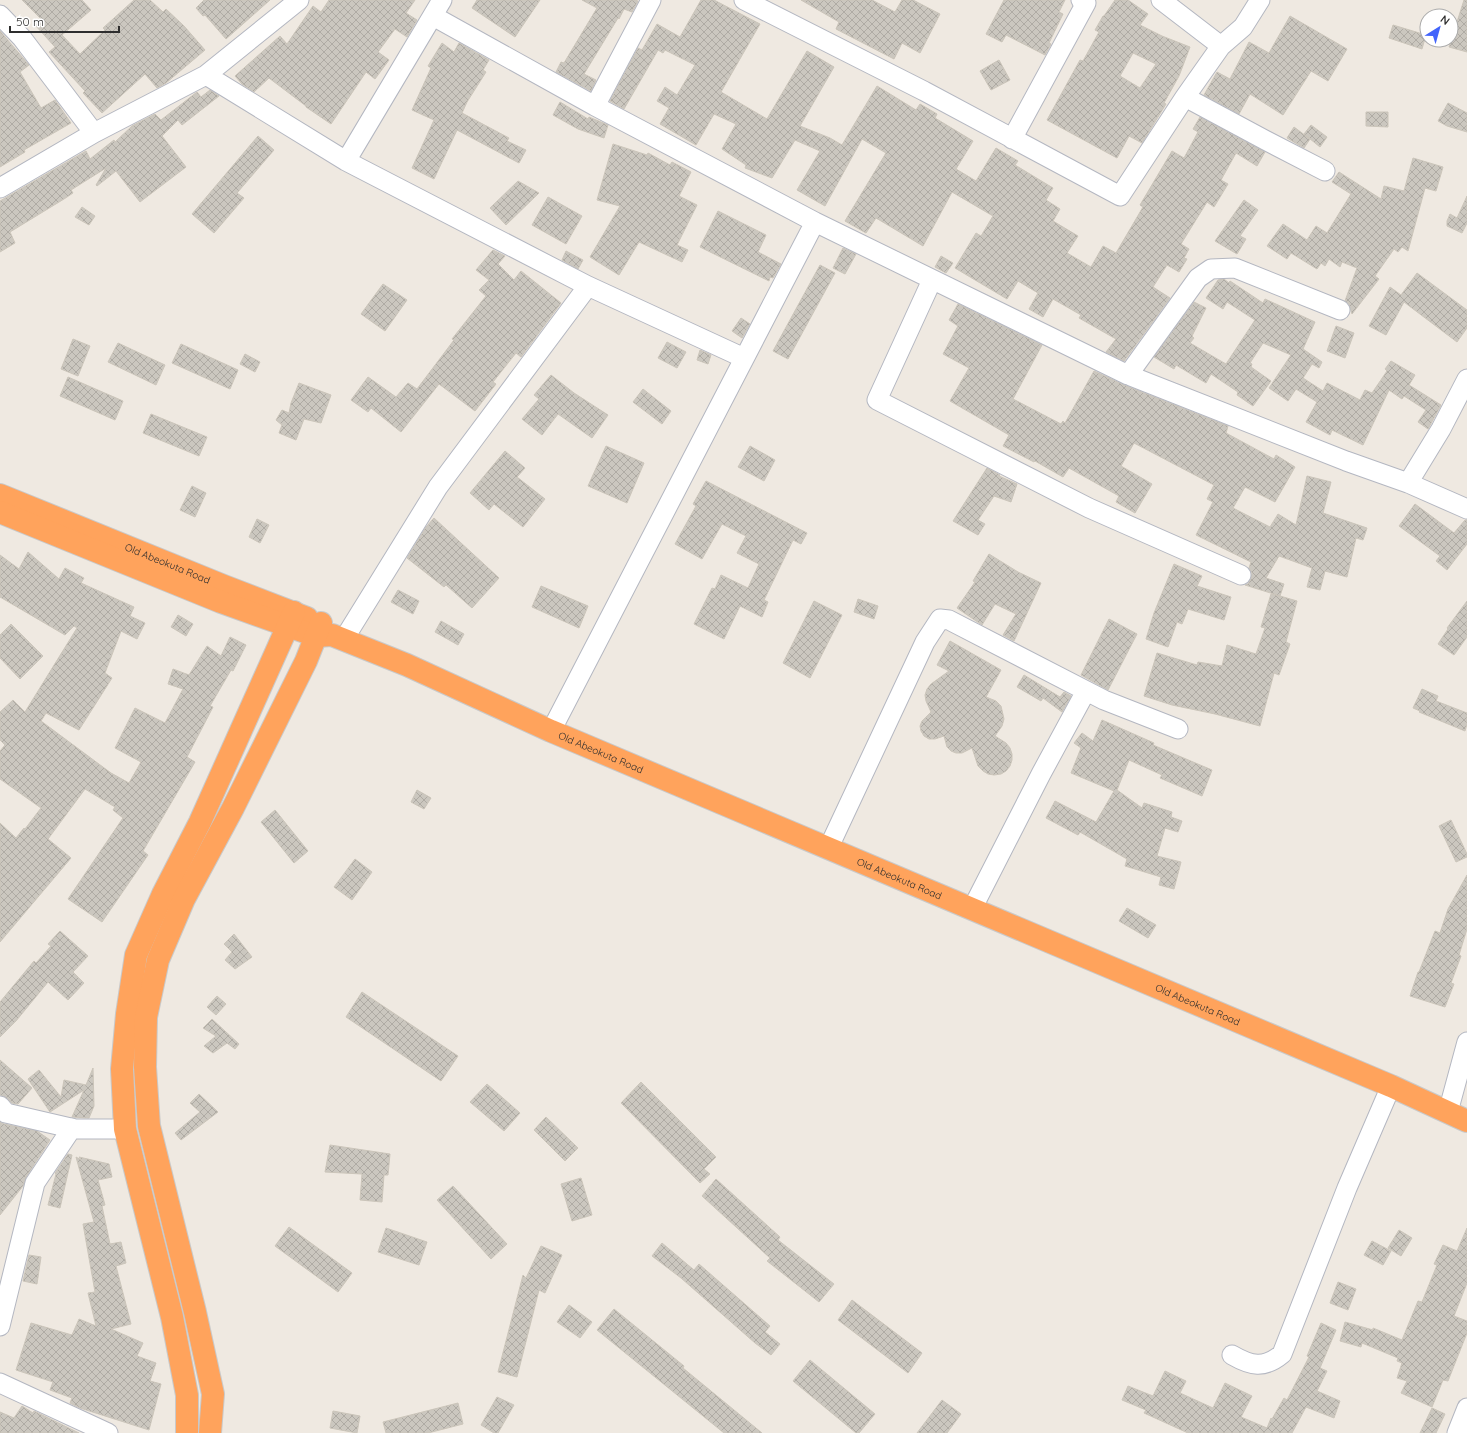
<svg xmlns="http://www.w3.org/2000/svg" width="1467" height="1433" font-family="Quicksand,sans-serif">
<defs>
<pattern id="building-cross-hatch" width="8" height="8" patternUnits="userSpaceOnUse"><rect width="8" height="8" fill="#cbc7bf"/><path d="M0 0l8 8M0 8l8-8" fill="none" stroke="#afaba4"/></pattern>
</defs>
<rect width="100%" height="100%" fill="#efe9e1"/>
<path fill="url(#building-cross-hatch)" stroke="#cbc5ba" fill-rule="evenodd" d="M22,0h60l9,10 -29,25 18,19 25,-24 -2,-2 31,-28h16l13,12 3,-3 18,17 21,24 -39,33 -9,5 -12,-14 -43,39 -19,-20 2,-2 -36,-39 6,-5 -20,-22 6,-6z
M204,0h66l-44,39 -21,-24 -2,1 -7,-8z
M329,0h86l-9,13 11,7 -10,17 -12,-8 -17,23 11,8 -14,19 -9,-7 -35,52 -25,-17v-1l-37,-28 -15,14 -12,-8 -7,-8 45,-40 7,8 26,-38 8,6z
M477,0h63l-25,37 -43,-29z
M582,0h53l3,1 -6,11 -8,-3 -5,10 -1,-1 -34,56 12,6 -5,11 -35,-19 5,-10 3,1 33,-55z
M701,0h13l46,24 -39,68 46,27 40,-68 27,16 -34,59 30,12 12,7 35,-59 39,24 4,-6 17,10 -2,4 38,23 -17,28 20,12 20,-33 22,13 -3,4 38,23 -7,12 14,9 -7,12 25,15 -11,17 24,14 12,-21 13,7 27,-46 -3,-2 32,-54 12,7 14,-26 -5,-3 7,-12 65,35 -8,14 -21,-13 -15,27 7,4 -14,23 -7,-5 -26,42 8,5 -5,9 3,1 -8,13 -12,-7 -14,22 17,11 -46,63 -18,-9 10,-13 -37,-21 2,-3 -28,-16 -10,18 -14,-8 9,-16 -20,-12 -11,18 -52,-31 21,-35 5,3 12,-20 -41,-24 -29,54 -47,-28 -10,15 -21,-12 41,-68 -24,-14 -37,67 -28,-16 23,-39 -25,-11 -23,38 -27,-10 1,-3 -24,-16 14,-25 -22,-10 -18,31 -36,-21 9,-16 -12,-7 8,-14 12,8 18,-30 -30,-15 -2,3 -5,-3 -34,59 -14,-8 28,-53 4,2 15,-26 23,13z
M801,0h71l23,12 7,-12h11l27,14 -20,39 -18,-10 -8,16 -58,-30 3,-7z
M1004,0h61l-6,12 4,2 -14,29 2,1 -6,11 -39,-20 -4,7 -16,-8z
M1115,0h13l20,14 -8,11 22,11 28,11 -11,29 -15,27 2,1 -24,39 -13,-7 -12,22 -70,-38 33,-60 3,1 16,-29 -4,-2 8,-14h1zM1133,53l23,11 -16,24 -20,-12z
M1464,0h3v52l-18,-5z
M1290,16l57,33 -19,32 -17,-10 -28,44 -33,-21 -11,20 -35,-19 13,-23 13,7 19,-37 20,11z
M1393,25l33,10 -4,14 -33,-11z
M0,31l29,34 -9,7 21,36 14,-8 16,23 -47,27 1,2 -25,15z
M442,43l12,9 5,-9 30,17 -6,10 3,2 -19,30 -5,11 47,25 -2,3 19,9 -7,13 -62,-33 -23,49 -22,-11 22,-48 -22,-10 19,-42 -3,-2z
M999,60l11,20 -19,10 -11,-19z
M210,90l9,6 -37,29 -4,-5 -16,16 24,31 -46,35 -24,-31 -19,15 -1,-1 10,-17 -35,22 2,3 -9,6 -54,33 5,11 -15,9v-51l86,-50 4,8 24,-19 1,2 17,-16 23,-12 6,6 36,-28 4,5z
M560,102l28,17 1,-2 19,8 -4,13 -26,-9 -25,-14z
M1448,103l19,10v19l-20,-6 -9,-5z
M1366,112h22v15l-22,-1z
M1311,125l16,12 -7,10 -16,-13z
M1294,127l16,12 -6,9 -17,-10z
M258,136l16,14 -37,43 7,5 -30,35 -22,-19z
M613,144l34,11 1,-2 22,12 2,-3 19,10 -12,24 18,9 -20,40 11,5 -6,12 -43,-20 -20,33 -29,-18 30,-51 -23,-6z
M1413,158l30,9 -7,24 -11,-3 -17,63 -6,-4 -4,5 -4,-3 -19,27 4,3 -27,35 -3,-10 -4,-3 12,-33 -15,-6 -2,5 -11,-8 -4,7 -4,-3 -4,6 -26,-16 -4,6 -20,-13 16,-22 24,16 9,-14 11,7 24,-39 -19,-12 7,-10 42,27 3,-13 20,5z
M518,181l21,12 -33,32 -16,-17z
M1467,196v27l-5,10 -15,-7v-5l3,-7 7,4z
M548,197l34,19 -16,28 -34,-19z
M1244,200l14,10 -18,26 6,3 -9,15 -22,-13z
M82,207l13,9 -6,9 -14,-8z
M718,211l48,24 -8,17 23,12 -8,14 -3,-1 -1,4 -69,-34z
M843,248l13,6 -11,20 -12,-6z
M493,250l12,6 -7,8 16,16 7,-9 40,32 -40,54 -5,-4 -23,29 3,2 -21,27 -36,-27 -38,48 -30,-24 -3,4 -17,-12 17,-23 28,20 12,-14 9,6 37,-49 -2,-1 34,-43 -7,-6 10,-10 -13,-10z
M566,251l17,9 -5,9 -16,-9z
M941,256l12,7 -7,10 -11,-6z
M820,265l15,8 -47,86 -15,-8z
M1417,273l50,37v18l-10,14 -53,-40 -18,33 -17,-9 21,-39 11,8z
M1224,279l5,4 1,-2 33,22 2,-4 50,23 -12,27 19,13 -3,6 -7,-4 -9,14 20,13 4,-8 33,17 5,-10 7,3 15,-22 -2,-2 6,-8 24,14 -6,10 32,20 -13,24 -10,-7 8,-12 -22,-14 -2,3 -13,-9 -26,55 -31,-15 -2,5 -24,-13 11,-20 -21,-13 -8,12 -19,-13 22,-33 -28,-12 -13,20 2,1 -1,3 20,14 -18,25 -16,-11 1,-3 -27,-18 -5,9 -30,-18 -2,4 -20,-12 40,-55 12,6 -14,28 2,2 -4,5 36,21 29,-44 -28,-18 -4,7 -17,-11 12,-18z
M383,284l24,16 -22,31 -24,-17z
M958,304l84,41 -29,54 48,25 2,-3 2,2 29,-52 30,14 104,41 -2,7 48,26 2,-4 19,12 -20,35 -30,-15 -12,21 37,19 8,-13 18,11 11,-49 24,6 -8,31 44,15 -4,12 -7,-2 -9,39 -22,-6 -5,19 -13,-3 5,-19 -33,-12 -13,22 18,6 -4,12 17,5 -11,41 4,2 -11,31 -5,-2 -14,53 -45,-12 -43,-9 -28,-9 13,-43 40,12 1,-3 24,4 5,-21 29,9 9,-26 -4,-1 10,-33 9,2 -35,-11 3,-1 3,-5 1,-6 -3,-5 2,-6 -55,-27 17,-33 -6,-3 7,-14 -80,-42 -13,23 31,18 -17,29 -19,-11 3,-6 -50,-28 -6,9 -28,-16 -1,1 -31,-16 6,-11 -59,-34 19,-33 -26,-14 15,-28 -9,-6z
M741,318l9,6 -8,14 -10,-7z
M1336,326l18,7 -9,25 -18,-7z
M73,339l17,7 -12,30 -17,-7z
M667,342l19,10 -9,16 -19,-10z
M118,343l47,22 -9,20 -48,-23z
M181,344l57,26 -8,19 -58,-26z
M700,350l11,5 -3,9 -11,-4z
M245,354l15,8 -5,10 -15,-8z
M551,375l23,18 34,22 -16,23 -34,-24 -16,21 -20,-16 17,-20 -5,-4z
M68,377l55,24 -8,19 -55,-24z
M299,383l32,12 -10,28 -17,-4 -8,21 -17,-7 3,-8 -6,-5 6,-10 7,3 2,-10z
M643,389l28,22 -9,13 -29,-22z
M151,414l56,23 -8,19 -56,-23z
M606,446l38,17 -17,40 -39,-17z
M750,446l25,14 -11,21 -26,-14z
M505,451l20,17 -8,9 28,22 -22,28 -29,-23 -5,6 -19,-17z
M987,468l13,7 -1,1 18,8 -6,18 -17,-6 -16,24 7,4 -7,11 -25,-14z
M706,481l101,52 -6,11 -8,-4 -29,60 4,2 -6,15 -22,-11 -16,33 -30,-15 18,-36 3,1 6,-14 27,13 11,-24 -22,-11 9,-17 -24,-12 -20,35 -27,-15 21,-38 -3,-2z
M192,486l14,7 -11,24 -15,-7z
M1415,504l39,29 11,-13h2v24l-20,26 -11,-9 4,-5 -41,-30z
M434,518l65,60 -27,30 -26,-23 -2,2 -37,-29 19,-31z
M257,519l12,6 -9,18 -11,-6z
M28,552l31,27 6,-11 19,10 -3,5 53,24 -4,9 15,7 -8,16 -16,-8 -16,42 7,5 -33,52 -33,-17 -5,8 70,52 18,10 12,-21 -26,-14 20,-40 30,15 18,-34 -15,-5 5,-15 16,6 18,-29 14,10 9,-19 16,8 -13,26 -2,-1 -21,36 3,1 -26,50 8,5 -52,89 5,4 -46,67 -34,-23 55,-81 -10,-8 2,-3 -30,-18 -37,50 23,19 -71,84v-119l16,15 8,-10 1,1 16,-21 -41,-29v-28l5,-6 -5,-5v-28l13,-12 12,12 52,-84 -3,-2 -9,9 -65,-38v-42l19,14z
M989,554l29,18 23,11 -27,58 -11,-6 13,-21 -21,-10 -13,21 -25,-17 18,-26 -2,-1z
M1174,564l28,12 -5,10 34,11 -7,23 -36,-11 -6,15 -5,-2 -9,25 -22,-8 8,-26z
M541,586l47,20 -9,22 -47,-21z
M398,590l21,11 -6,13 -22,-12z
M858,599l20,7 -4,13 -20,-7z
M814,601l28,14 -32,63 -27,-15z
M1467,601v36l-13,18 -16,-11 10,-15 -1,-1z
M178,615l15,9 -7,12 -15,-9z
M1109,619l28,15 -29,56 -27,-15z
M441,621l23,13 -6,11 -23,-13z
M11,624l32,32 -23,23 -20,-21v-23z
M950,641l51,29 -15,27 10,4 5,5 3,13 -2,7 -7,10 11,7 4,5 2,6v6l-2,6 -4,5 -5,3 -7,1 -6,-1 -5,-3 -5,-5 -6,-18 -10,5h-6l-5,-2 -4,-4 -3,-11 -9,3h-6l-5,-3 -3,-5 -1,-5 2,-5 9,-9 -5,-11 -1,-6 2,-6 4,-5 18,-13 -12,-6z
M1024,675l36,22 4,-5 7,4 -9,16 -19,-14 -2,3 -24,-14z
M1422,689l16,7 -2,5 31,12v11l-2,7 -46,-19 1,-1 -7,-3z
M1102,720l52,23 -1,2 59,25 -10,26 -42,-18 2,-3 -33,-15 -12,30 25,18 2,-5 28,9 -1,5 11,4 -4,11 -13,-4 -8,28 24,6 -7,27 -15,-4 2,-8 -36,-11 2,-7 -47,-27 -2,3 -32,-17 9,-17 41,21 18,-31 -43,-18 10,-25 -7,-5 8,-10 11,8z
M417,790l14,8 -7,11 -13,-7z
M275,810l33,41 -14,12 -33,-41z
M1451,820l16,34v3l-11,5 -17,-36z
M355,859l17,13 -20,28 -18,-13z
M1467,875v54l-8,26 2,1 -10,27 3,1 -9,23 -35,-11 8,-24h1l16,-41 5,2 8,-24z
M1127,908l29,17 -8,13 -29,-17z
M60,931l28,25 -15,16 11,11 -16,17 -20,-18 -32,39 -16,16v-35l34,-41 2,2 15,-17 -3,-2z
M234,934l18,23 -17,12 -10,-9 7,-8 -8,-8z
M362,992l96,64 -17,25 -95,-64z
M217,996l9,8 -10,11 -9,-8z
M212,1019l27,25 -4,5 -8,-6 -14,10 -9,-7 12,-10 -13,-8z
M0,1060l32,28 -14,16 -6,-1 -8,-7 -4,-1z
M93,1068l1,38 -5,12 -17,-1 12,-27 -34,22 -22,-33 11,-9 22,27 3,-17 22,5z
M641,1082l75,75 -12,12 6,5 -10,9 -79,-80z
M487,1084l33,29 -16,18 -34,-29z
M199,1094l19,18 -37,28 -6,-7 25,-21 -10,-9z
M546,1117l32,31 -13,13 -31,-31z
M0,1122l4,2 33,7 13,9 -24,37 -3,9 -23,29z
M330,1145l60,9 -2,21h-4l-2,27 -22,-2 2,-26 -37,-2z
M68,1154l4,1 -12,53 -12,-3 8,-31 -1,-1z
M76,1157l5,3 -2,-3 30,7 3,13 -14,3 7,25 -3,1 8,38 11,-2 5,21 -10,3 15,58 -20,5 32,14 -6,13 19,7 -6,18 11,3 -12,46 -69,-22 -10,-5 2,-5 -22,-8 3,-8 -37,-12 15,-47 41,12 7,-16 17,7 -8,-33 7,-1 -12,-68 11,-2z
M581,1178l11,37 -20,6 -11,-37z
M716,1179l64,58 -2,3 56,44 -15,18 -52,-41 3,-3 -68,-62z
M453,1186l54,58 -16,15 -54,-59z
M289,1227l63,46 -14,19 -63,-46z
M386,1228l41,14 -8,23 -41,-13z
M1467,1228v55l-13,33 13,5v12l-19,48 -5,-1 -11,27 -31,-14 6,-12 -10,-3 5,-15 -5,-2 1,-3 -36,-15 -1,4 -21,-6 5,-19 28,8v-2l29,12 16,-39 4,1 15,-37 -3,-1 9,-19 14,6z
M1399,1230l13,8 -11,18 -13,-8z
M1372,1241l19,10 -8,14 -19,-10z
M662,1243l32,27 5,-6 71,62 -5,6 15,12 -9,11 -16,-12 -74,-65 -29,-22z
M541,1246l21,9 -17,38 -6,-3 -22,87 -19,-5 25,-97 3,3z
M29,1255l12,2 -4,27 -14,-3z
M1338,1282l18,7 -8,21 -18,-7z
M852,1300l70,53 -14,20 -70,-53z
M569,1305l23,17 -12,16 -23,-16z
M614,1309l70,57 -1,2 79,65h-38l-127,-103z
M1321,1323l15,7 -16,38 7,3 -10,20 23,10 -6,17 -28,-11 -14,26h-104l-44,-20 2,-3 -24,-10 6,-14 25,10 12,-25 21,10 -6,12 33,15 12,-25 27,13 -11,21 26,11 4,-10 1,1 12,-21 3,2 22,-43 -2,-1z
M810,1360l65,54 -16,19h-3l-63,-52z
M497,1397l17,8 -16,28h-4l-13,-8z
M942,1400l19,14 -14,19h-30z
M458,1403l5,21 -35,9h-42l-3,-11z
M22,1406l11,7 1,-2 45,22h-79v-21l14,6z
M1432,1408l13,6 -9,19h-16z
M333,1411l27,5 -3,17 -27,-5z"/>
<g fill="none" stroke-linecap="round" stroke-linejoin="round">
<defs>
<path id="minor" d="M651,0l-56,106 220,116 313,153 218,86 62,22 59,26
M744,0l180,91 196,105 65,-99 36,-51 22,-19 17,-27
M1161,0l60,46
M0,15l22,23 72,95
M433,16l162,90
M206,75l140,86 242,125 156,72
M1185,97l80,43 60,31
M1012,139l74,-136 -5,-3
M346,161l96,-161
M0,188l94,-55 112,-58 93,-75
M932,280l-55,120 212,108 152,67
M1128,375l70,-97 13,-9 24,-1 105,42
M1408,483l33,-54 26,-50
M344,639l94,-152 150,-201
M551,731l264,-509
M828,849l97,-207 15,-23 9,1 155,80 74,29
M972,909l69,-135 45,-83
M0,1106l6,7 69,16h50
M1448,1112l19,-70
M0,1326l35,-143 37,-55
M1232,1355c19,11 32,14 50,-1l65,-166 44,-102
M0,1383l108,50
M1457,1433l10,-25"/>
<g id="highway">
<path id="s1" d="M0,495l224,91 83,32"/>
<path id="s2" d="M0,512l221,90 95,34 16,-1 75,30 144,66 840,355 76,35"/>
<path d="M187,1433v-38l-15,-78 -47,-188 -3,-60 5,-55 9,-59 27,-61 37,-72 94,-210"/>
<path d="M210,1433l3,-39 -18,-82 -46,-186 -4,-59 1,-50 12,-57 26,-61 49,-91 73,-147 15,-38"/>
</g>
</defs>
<use href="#minor" stroke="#b4b7c1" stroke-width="21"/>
<use href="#highway" stroke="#c9c9c9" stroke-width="24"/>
<use href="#minor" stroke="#fff" stroke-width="19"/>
<use href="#highway" stroke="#ffa35c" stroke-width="22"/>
</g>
<g text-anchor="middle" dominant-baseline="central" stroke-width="3" stroke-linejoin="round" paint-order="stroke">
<g font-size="10" fill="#2e2e2e" stroke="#fff">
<text stroke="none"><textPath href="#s1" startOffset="181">Old Abeokuta Road</textPath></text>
<text stroke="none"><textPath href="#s2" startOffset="649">Old Abeokuta Road</textPath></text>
<text stroke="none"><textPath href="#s2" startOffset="973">Old Abeokuta Road</textPath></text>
<text stroke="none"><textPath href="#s2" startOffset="1297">Old Abeokuta Road</textPath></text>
</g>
</g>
<g transform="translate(1439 28) rotate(37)"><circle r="19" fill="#ffffff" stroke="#ababab"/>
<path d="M0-3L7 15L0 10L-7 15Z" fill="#4264fb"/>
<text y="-6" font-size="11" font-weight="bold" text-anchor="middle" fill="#2e2e2e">N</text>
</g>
<path d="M10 26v6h109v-6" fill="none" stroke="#2e2e2e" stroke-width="2"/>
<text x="16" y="26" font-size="12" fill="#2e2e2e" stroke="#ffffff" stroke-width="3" paint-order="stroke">50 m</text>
</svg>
